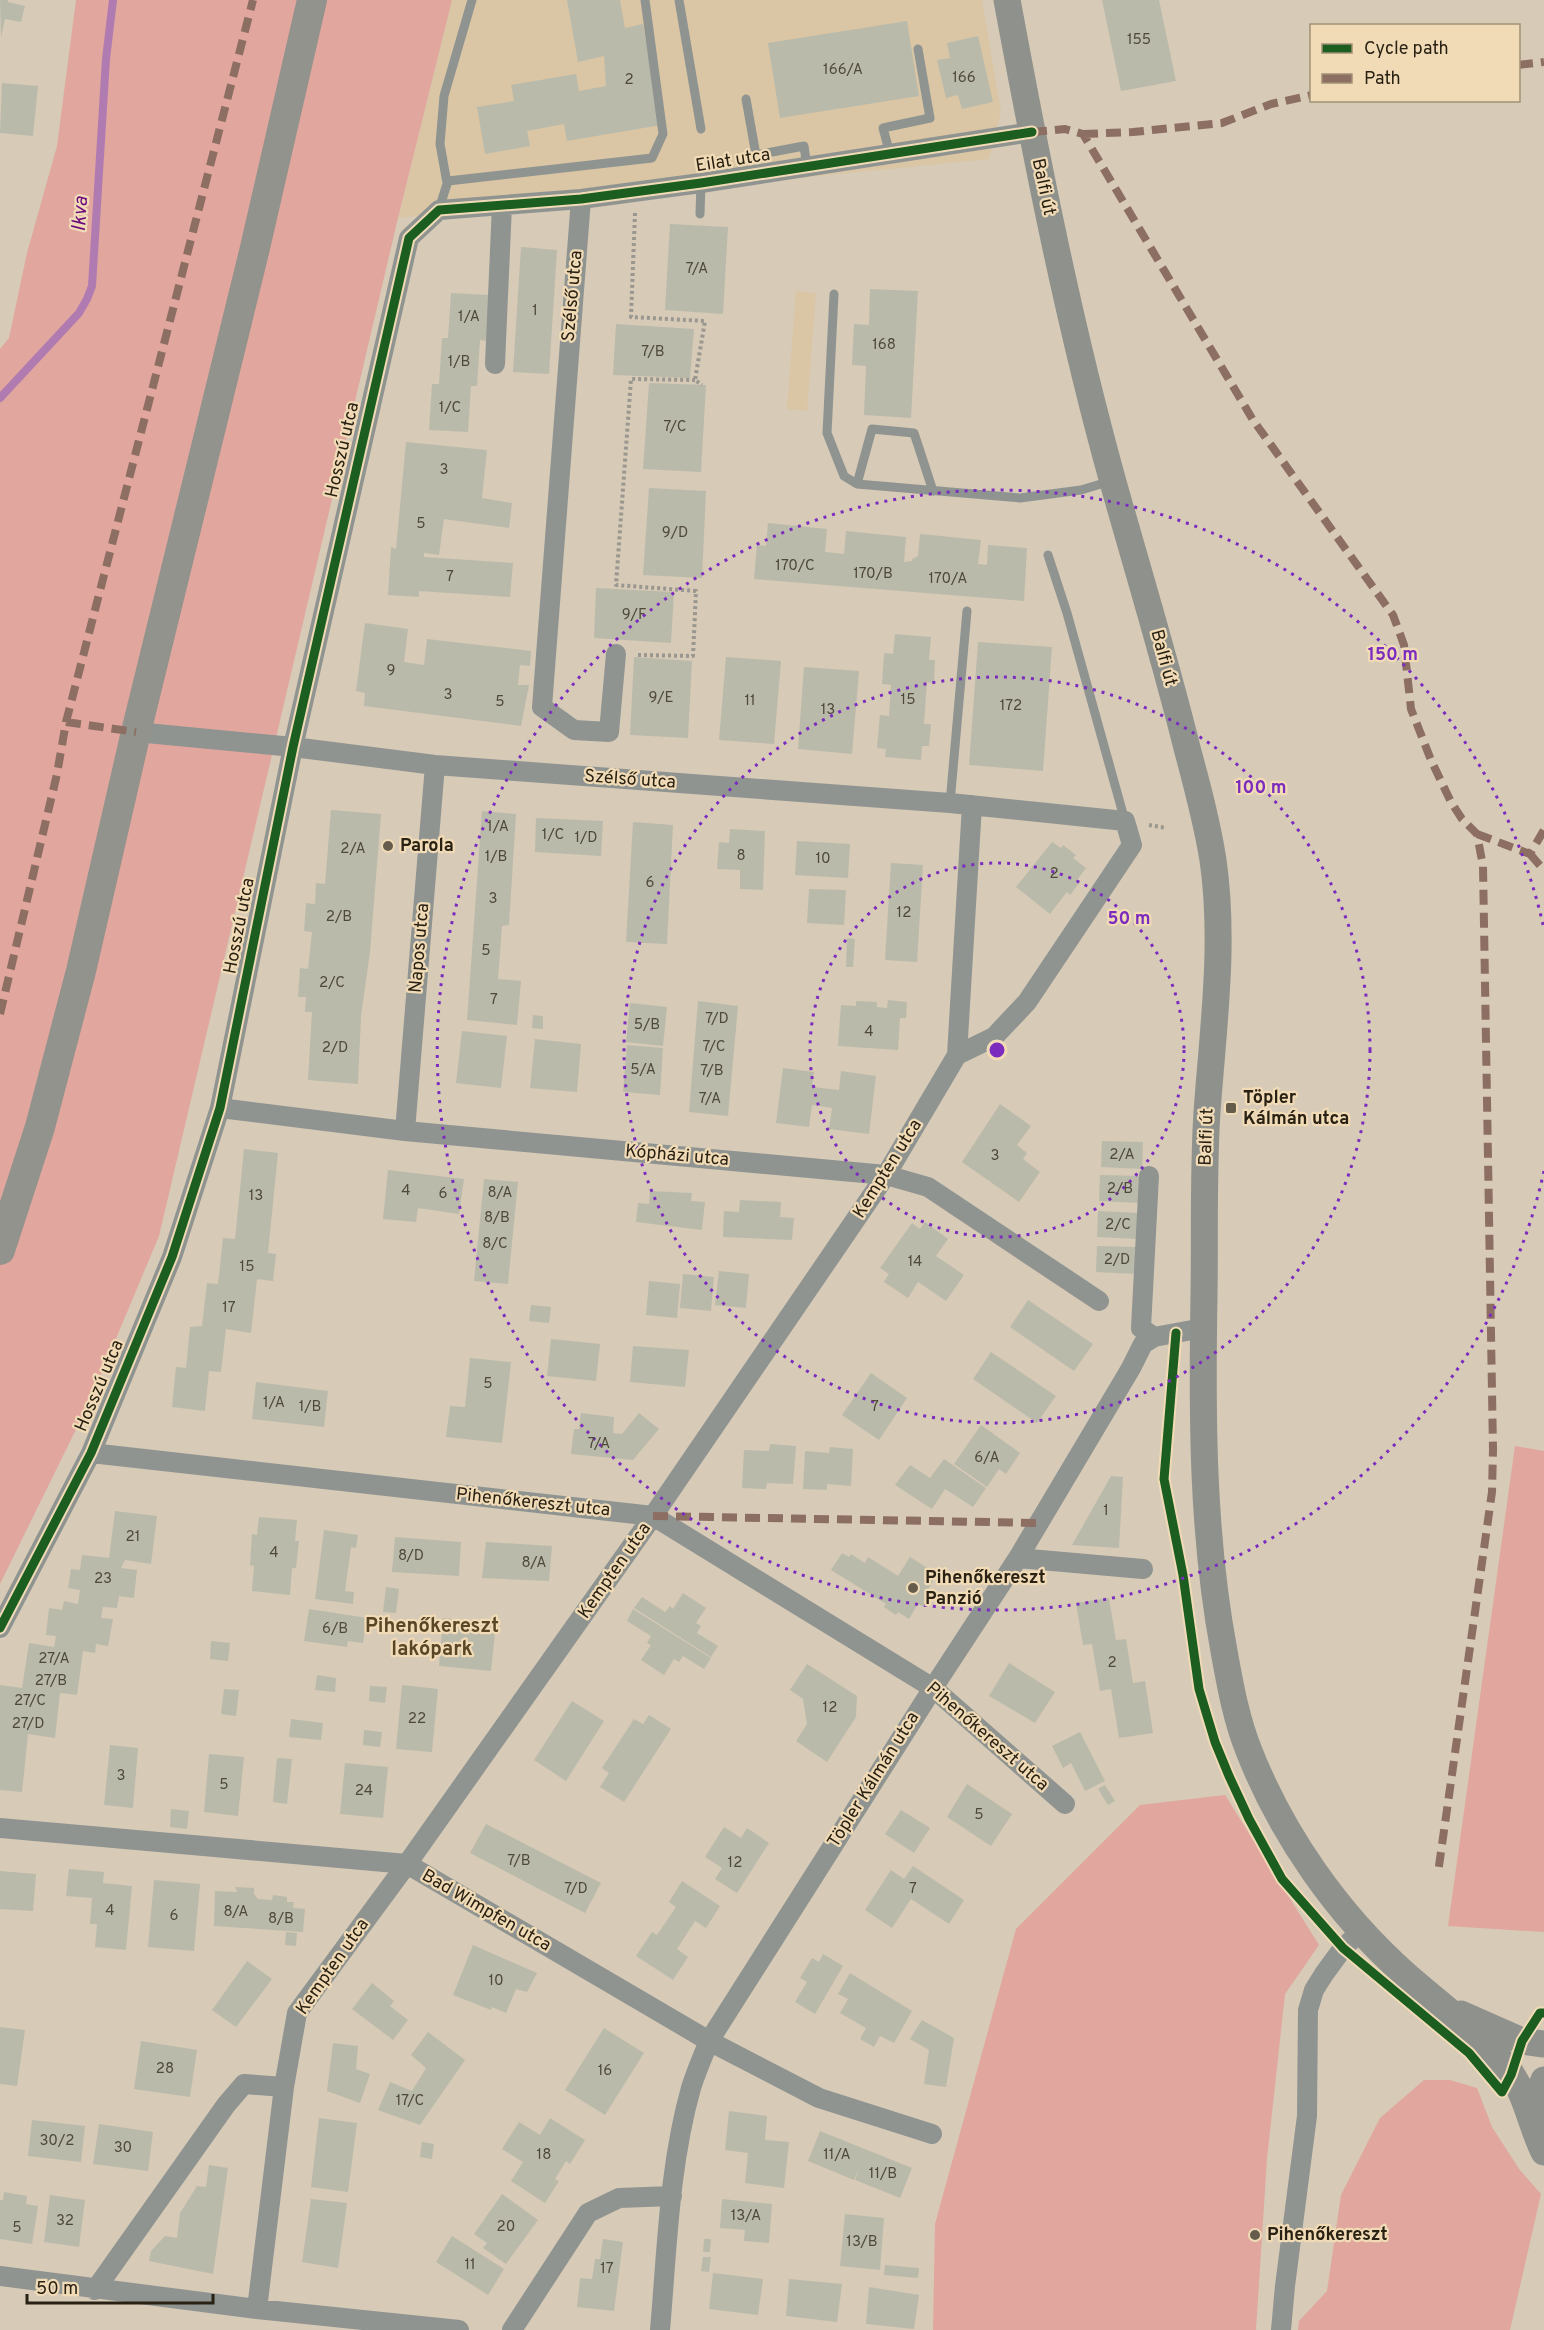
<svg xmlns="http://www.w3.org/2000/svg" width="1544" height="2330" font-family="Overpass,sans-serif">
<rect width="100%" height="100%" fill="#d7cab7"/>
<path fill="#dac6a5" d="M452,0h530l19,111 -12,48 -591,59z
M796,291l20,2 -9,118 -20,-2z"/>
<path fill="#e1a69d" d="M76,0h376l-54,218 -239,1018 -70,167 -89,181v-1235l9,-11 18,-85 30,-107z
M1515,1446l29,5v481l-96,-6z
M1225,1795l94,150 -34,49 -18,165 -11,171h-323l2,-106 81,-295 124,-124z
M1424,2080h26l27,8 15,39 27,42 22,25 -31,136h-212l1,-9 28,-30 14,-96 39,-77z"/>
<g fill="none" stroke-linecap="round" stroke-linejoin="round">
<path stroke="#b07bb1" stroke-width="8" d="M0,398l79,-85 8,-14 5,-13 14,-227 7,-59"/>
</g>
<path fill="#babaaa" d="M0,0h8v2l17,4 -4,16 -16,-3 -4,18z
M567,0h53l5,28 18,-4 18,101 -94,16 -3,-17 -37,7 3,15 -45,8 -8,-47 37,-6 -3,-16 65,-11 3,17 27,-5 -2,-30 -26,6z
M1102,0h57l17,81 -55,10z
M907,21l12,75 -139,22 -12,-75z
M978,36l15,66 -31,7 -4,-14 -12,3 -9,-38 13,-2 -3,-15z
M2,83l36,3 -5,50 -33,-3z
M670,224l58,3 -5,87 -58,-4z
M521,247l36,3 -8,124 -36,-2z
M870,289l48,2 -7,127 -47,-3 2,-49 -14,-1 2,-41 15,1z
M451,293l39,2 -3,46 -7,-1 -3,46h-6l-3,46 -39,-2 3,-46h7l3,-46h6z
M616,324l78,5 -4,49 -77,-3z
M649,383l57,2 -5,87 -58,-3z
M406,442l81,8 -5,48 30,5 -3,25 -65,-9 -5,36 -15,-2v4l89,6 -3,34 -91,-6v6l-31,-2 3,-48 5,2z
M649,488l57,3 -4,87 -59,-3z
M768,523l59,6 -2,23 19,2 2,-23 60,6 -2,25 8,-1v-2l6,-3 2,-22 61,6 -3,24 9,1 1,-20 39,3 -3,53 -270,-22 3,-34 9,1z
M596,588l78,4 -3,51 -77,-5z
M365,623l43,6 -4,33 20,3 3,-26 104,12 -1,15 -10,-1 -2,20h11l-8,41 -157,-20 1,-13 -9,-2z
M895,634l36,3 -2,23h6l-1,23 -7,-1 -3,42h7l-2,22h-7l-1,14 -36,-3 1,-8 -9,-1 3,-33 9,1 2,-31 -9,-1 2,-31 9,1z
M978,642l74,5 -9,124 -74,-6z
M634,657l58,4 -4,77 -58,-3z
M726,657l55,4 -7,83 -55,-4z
M804,667l55,4 -7,83 -54,-5z
M331,810l50,4 -11,138 -9,64 -3,68 -50,-4 4,-68h-7l1,-15h-8l2,-29 8,1 4,-37 -8,-1 2,-28 9,1 1,-21 9,1z
M482,811l34,3 -7,111 -7,1 -4,53 23,2 -4,44 -50,-5z
M536,818l67,3 -2,35 -66,-4z
M633,822l40,3 -6,119 -41,-2z
M730,829l35,2 -2,59 -23,-1v-19l-23,-1 2,-27 10,1z
M797,841l53,3 -2,34 -53,-3z
M1052,842l9,6 2,-3 13,10 -3,3 13,10 -9,12 3,2 -10,13 -3,-3 -17,22 -34,-27z
M891,863l32,2 -6,97 -32,-2z
M809,889l37,1 -2,35 -37,-2z
M847,938l8,1 -2,28h-7z
M888,1000l19,2 -1,16h-6l-2,32 -60,-4 3,-41 15,1v-5l21,1v5l10,1z
M698,1001l40,5 -10,110 -39,-4z
M630,1003l37,4 -4,39 -37,-4z
M533,1015l10,1v13l-11,-1z
M462,1031l45,5 -6,52 -45,-5z
M535,1039l46,5 -4,48 -47,-4z
M627,1045l36,3 -3,47 -37,-3z
M783,1068l31,4 -2,15 27,3 2,-19 35,5 -7,58 -40,-5 3,-21 -20,-3 -3,22 -33,-4z
M1000,1104l31,22 -14,19 10,8 -4,6 17,13 -21,30 -57,-40z
M1102,1141l41,1 -1,27 -41,-2z
M244,1149l34,4 -10,100 8,1 -3,27 -16,-2 -6,54 -25,-4 -5,43 -12,-1 -4,40 -33,-4 4,-40 10,1 4,-41 12,-1 5,-43 11,1 5,-46 12,1z
M388,1170l76,9 -5,35 -41,-6 -2,14 -33,-3z
M1100,1175l41,1 -1,27 -41,-2z
M484,1179l34,3 -10,102 -34,-3z
M650,1191l42,2 -1,8 14,1 -3,28 -66,-8 2,-19 11,1z
M740,1200l41,2 -1,15 14,1 -2,22 -69,-3 1,-26 15,1z
M1098,1211l41,2 -1,26 -41,-2z
M925,1222l23,17 -12,17 28,19 -18,26 -28,-19 -10,16 -24,-16 5,-8 -9,-6 32,-45 8,6z
M1097,1246l41,1 -1,27 -41,-2z
M719,1271l30,3 -3,34 -31,-3z
M683,1274l31,3 -3,34 -31,-3z
M649,1281l31,3 -3,34 -31,-3z
M1028,1300l65,44 -19,27 -64,-44z
M531,1305l20,2 -2,16 -20,-2z
M551,1339l49,5 -4,37 -49,-5z
M633,1346l56,4 -4,37 -55,-5z
M991,1352l65,44 -19,27 -64,-44z
M470,1358l41,4 -9,81 -56,-6 4,-31 15,1z
M871,1373l36,25 -28,42 -37,-25z
M256,1382l72,9 -4,36 -72,-8z
M581,1413l33,4 -1,16 9,1 17,-21 20,16 -26,31 -62,-6 3,-25h5z
M981,1425l39,28 -14,21 -7,-5 -12,18 -33,-23z
M770,1444l26,2 -3,38 -26,-1 -1,6 -24,-1 2,-38 25,1z
M830,1447l23,2 -2,37 -24,-2v6l-24,-1 2,-38 24,2z
M944,1459l42,29 -13,19 -28,-18 -13,20 -37,-24 15,-20 20,13z
M1111,1476l12,1 -4,71 -47,-3z
M115,1511l42,5 -6,48 -26,-4 -4,8 16,2 -3,28 -15,-2 -2,12 -14,-1 -2,11 12,1 -5,27 -12,-2 -1,9 -12,-2 -6,44 -17,-2 -5,45 -27,-4 -6,58 -22,-2v-105l22,3 7,-45 25,4 2,-11 -10,-1 3,-27 13,2 2,-9 14,3 2,-14 -12,-2 3,-19 9,1 2,-15 27,3z
M259,1517l38,3 -2,21h4l-3,27h-4l-2,27 -38,-4 2,-25 -4,-1 2,-31 5,1z
M324,1530l34,5 -2,13 -5,-1 -6,44 9,1 -1,12 -38,-5z
M395,1537l66,5 -2,34 -67,-4z
M486,1542l66,4 -3,35 -67,-3z
M842,1553l7,4 2,-3 14,9 3,-6 30,19 12,-19 27,17 -10,17 5,3 -8,13 -6,-3 -9,15 -11,-7 -2,3 -12,-8 2,-3 -55,-34z
M386,1587l13,2 -3,24 -13,-1z
M683,1593l23,15 -10,15 5,3 -4,7 21,13 -7,11 -77,-49 8,-11 23,15 5,-6 3,3z
M1109,1598l7,42 10,-1 7,44 12,-2 8,52 -34,5 -8,-49 -11,2 -8,-47 -9,1 -7,-42z
M309,1609l58,9 -4,25 -15,-2 -1,6 -43,-6z
M633,1609l78,49 -7,11 -21,-13 -4,6 -5,-3 -10,16 -23,-15 10,-15 -4,-2 4,-7 -24,-15z
M443,1618l53,5 -5,48 -52,-5z
M211,1641l19,2 -2,18 -18,-2z
M1009,1663l46,29 -20,31 -46,-27z
M807,1664l50,32 -1,21 -29,45 -31,-21 11,-17 -4,-25 -13,-9z
M317,1675l19,3 -1,14 -20,-2z
M402,1685l36,4 -6,63 -36,-3z
M370,1686l17,1 -2,16 -16,-2z
M224,1689l15,1 -3,26 -15,-2z
M572,1701l32,20 -38,60 -32,-21z
M649,1715l22,14 -47,73 -24,-15 9,-14 -7,-5 32,-49 9,5z
M291,1719l32,4 -2,17 -32,-3z
M364,1730l18,2 -2,15 -17,-2z
M1080,1732l25,49 -20,10 -14,-28 -8,5 -11,-22z
M110,1745l28,3 -5,60 -29,-3z
M209,1754l35,3 -6,59 -34,-4z
M277,1758l15,1 -5,45 -14,-2z
M345,1763l43,4 -5,51 -43,-4z
M967,1784l45,30 -21,32 -44,-29z
M1105,1785l10,16 -7,4 -10,-16z
M171,1809l18,2 -2,18 -17,-2z
M901,1810l29,18 -16,25 -29,-19z
M486,1824l115,59 -16,30 -115,-60z
M724,1827l17,11 6,-10 22,15 -32,50 -22,-14 7,-11 -17,-11z
M913,1866l51,34 -15,24 -38,-25 -19,29 -27,-18 26,-40 13,9z
M69,1869l35,3 -1,11 29,3 -6,64 -31,-3 2,-23h-7l2,-26 -26,-2z
M0,1871l36,3 -3,37 -33,-2z
M154,1880l46,4 -6,67 -46,-4z
M682,1881l38,25 -14,22 -11,-7 -18,28 11,8 -15,23 -37,-24 16,-24 5,3 19,-28 -7,-5z
M235,1887l19,1v6l4,5 14,1 1,-5 14,2v5h7l-1,6 12,1 -2,23 -89,-6 1,-35 22,1z
M286,1932l11,1 -1,13 -11,-1z
M473,1945l64,28 -10,19 -11,-3 -10,24 -14,-6 -1,3 -38,-15z
M823,1954l20,12 -28,48 -20,-12 12,-20 -7,-4 12,-20 7,4z
M247,1961l25,18 -36,48 -24,-17z
M850,1973l62,38 -18,32 -14,-7 -6,11 -14,-8 6,-11 -26,-15 8,-14 -10,-5z
M372,1983l22,18 -4,5 18,14 -15,20 -41,-31z
M922,2020l32,18 -8,49 -22,-3 5,-34 -19,-11z
M0,2027l25,3 -8,56 -17,-2z
M604,2028l40,25 -39,62 -40,-25z
M428,2032l37,28 -45,65 -42,-15 12,-28 22,9 14,-23 -15,-13z
M141,2041l56,9 -7,47 -56,-8z
M333,2043l25,3 -2,23 14,5 -10,29 -33,-12z
M729,2111l38,5 -2,24 24,2 -5,46 -39,-5 3,-30 -23,-3z
M319,2118l38,5 -9,69 -37,-5z
M550,2118l35,22 -15,24 -4,-3 -11,18 4,2 -14,22 -34,-22 12,-19 -21,-13 17,-27 21,13z
M32,2120l53,6 -4,36 -53,-6z
M99,2124l54,8 -5,39 -55,-7z
M820,2131l92,37 -12,30 -45,-18 5,-13 -6,13 -46,-19z
M422,2142l12,2 -2,15 -12,-2z
M209,2165l19,3 -15,106 -64,-13 2,-10 14,-15 12,2 3,-25 17,-27 9,1z
M4,2192l23,4 -1,8 12,2 -6,38 -32,-5v-39h3z
M502,2194l36,26 -32,44 -23,-16 4,-5 -13,-9z
M50,2195l35,5 -6,47 -35,-5z
M311,2199l36,4 -9,65 -36,-6z
M722,2199l50,5 -3,39 -25,-2 1,-11 -25,-2z
M845,2214l39,4 -4,52 -40,-4z
M452,2236l52,33 -16,26 -52,-33z
M603,2239l20,3 -9,69 -37,-4 3,-29 12,1 3,-20h5z
M704,2239h7l-1,13h-7z
M703,2257h8l-2,15 -8,-1z
M885,2265l34,3 -1,10 -34,-3z
M713,2273l50,6 -5,36 -49,-6z
M789,2279l53,5 -5,38 -51,-6z
M869,2287l50,8 -5,34 -48,-5z"/>
<g fill="none" stroke-linecap="round" stroke-linejoin="round">
<path stroke="#99978f" stroke-width="4" stroke-dasharray="3 3" stroke-linecap="butt" d="M635,213l-4,104 74,4 -10,59 7,5
M638,655l55,1 3,-65 -80,-6 15,-206 64,1
M1149,825l17,3"/>
<path stroke="#8f9491" stroke-width="9" d="M679,0l22,129
M746,99l10,56 48,-9 3,21
M890,154l-7,-26 47,-10 -12,-69
M447,183l-7,-39 4,-48 28,-96
M439,209l9,-28 204,-23 11,-24 -18,-134
M700,214l1,-31
M834,294l-7,139 17,43 13,8 163,14 61,-8 30,-9
M857,484l15,-55 42,4 19,58
M1048,555l19,58 58,208
M950,803l17,-192"/>
<path stroke="#8f9491" stroke-width="20" d="M581,199l-39,508 32,23 35,2 7,-78
M495,364l7,-159
M136,732l157,15 142,18 515,38 175,18 7,24 -105,157 -33,35 -37,18
M220,1108l185,23 481,44 42,12 171,114
M405,1131l30,-366
M1149,1176l-8,152 13,9
M91,1453l562,63 280,172 132,116
M1018,1558l125,11
M0,1628l91,-175 81,-196 48,-149 73,-361 116,-509 30,-28 142,-11 120,-16 331,-51
M0,1828l407,36 302,177 110,57 113,36
M0,2276l257,33 202,21
M95,2290l131,-185 18,-21 40,3 13,-74 110,-149 246,-348 233,-341 71,-120 15,-250
M257,2309l27,-222
M512,2330l76,-117 31,-15 53,-2
M660,2330c7,-80 9,-164 31,-242 5,-16 12,-32 18,-47l224,-353 85,-130 113,-190 12,-24 11,-7 49,-9
M1281,2330l4,-44 22,-170 1,-106 6,-20 10,-16 19,-26 18,-17"/>
<path stroke="#8f928c" stroke-width="27" d="M1007,0c30,162 62,324 106,482 25,89 52,177 74,266 10,37 20,74 26,112 12,84 0,168 -6,252 -4,61 -2,123 -3,184 -2,118 -2,238 20,355 6,33 12,68 25,100 33,84 89,164 157,224 33,29 73,58 101,93 20,26 23,56 37,84
M1461,2014l61,27 22,3
M1534,2121l1,-20 9,-21"/>
<path stroke="#92938c" stroke-width="30" d="M0,1250l40,-123 41,-156 55,-239 118,-480 58,-252"/>
<path stroke="#8d6e63" stroke-width="8" stroke-dasharray="15 8" stroke-linecap="butt" d="M1518,65l26,-3
M1032,132l33,-3 18,5 170,286 140,195 11,30 7,64 20,51 20,42 11,17 15,15 6,32 10,584 -1,42 -54,381
M1083,134l50,-2 89,-9 49,-19 41,-9
M66,722l70,10
M1477,834l53,20 14,-24
M1530,854l14,16
M0,1014l57,-240 9,-52 187,-722
M653,1516l386,7"/>
<defs>
<path id="cycleway" d="M1176,1333l-12,146 19,96 16,114 16,53 14,34 20,43 33,60 61,69 126,105 33,39 9,-17 11,-34 18,-28h4
M0,1628l91,-175 81,-196 48,-149 73,-361 116,-509 30,-28 142,-11 120,-16 331,-51"/>
</defs>
<use href="#cycleway" stroke="#f1dbb6" stroke-width="13"/>
<use href="#cycleway" stroke="#1b5e20" stroke-width="9"/>
</g>
<g fill="none" stroke="#7b2cbf" stroke-width="3" stroke-dasharray="3 6">
<circle cx="997" cy="1050" r="187"/>
<circle cx="997" cy="1050" r="373"/>
<path d="M1544 1171A560 560 0 1 1 1544 929"/>
</g>
<g fill="#665c4c" stroke="#f1dbb6" stroke-width="2">
<circle cx="388" cy="846" r="6"/>
<rect x="1225" y="1102" width="12" height="12" rx="3"/>
<circle cx="913" cy="1588" r="6"/>
<circle cx="1255" cy="2235" r="6"/>
</g>
<g text-anchor="middle" dominant-baseline="central" stroke-width="4.5" stroke-linejoin="round" paint-order="stroke">
<g font-size="15" fill="#4f493a">
<text x="1139" y="40">155</text>
<text x="843" y="70">166/A</text>
<text x="964" y="78">166</text>
<text x="629" y="80">2</text>
<text x="697" y="269">7/A</text>
<text x="535" y="311">1</text>
<text x="469" y="317">1/A</text>
<text x="884" y="345">168</text>
<text x="653" y="352">7/B</text>
<text x="459" y="362">1/B</text>
<text x="450" y="408">1/C</text>
<text x="675" y="427">7/C</text>
<text x="444" y="470">3</text>
<text x="421" y="524">5</text>
<text x="675" y="533">9/D</text>
<text x="795" y="566">170/C</text>
<text x="873" y="574">170/B</text>
<text x="450" y="577">7</text>
<text x="948" y="579">170/A</text>
<text x="634" y="615">9/F</text>
<text x="391" y="671">9</text>
<text x="448" y="695">3</text>
<text x="661" y="698">9/E</text>
<text x="908" y="700">15</text>
<text x="750" y="701">11</text>
<text x="500" y="702">5</text>
<text x="1011" y="706">172</text>
<text x="828" y="710">13</text>
<text x="498" y="827">1/A</text>
<text x="553" y="835">1/C</text>
<text x="586" y="838">1/D</text>
<text x="353" y="849">2/A</text>
<text x="741" y="856">8</text>
<text x="496" y="857">1/B</text>
<text x="823" y="859">10</text>
<text x="1054" y="874">2</text>
<text x="650" y="883">6</text>
<text x="493" y="899">3</text>
<text x="904" y="913">12</text>
<text x="339" y="917">2/B</text>
<text x="486" y="951">5</text>
<text x="332" y="983">2/C</text>
<text x="494" y="1000">7</text>
<text x="717" y="1019">7/D</text>
<text x="647" y="1025">5/B</text>
<text x="869" y="1032">4</text>
<text x="714" y="1047">7/C</text>
<text x="335" y="1048">2/D</text>
<text x="643" y="1070">5/A</text>
<text x="712" y="1071">7/B</text>
<text x="710" y="1099">7/A</text>
<text x="1122" y="1155">2/A</text>
<text x="995" y="1156">3</text>
<text x="1120" y="1189">2/B</text>
<text x="406" y="1191">4</text>
<text x="500" y="1193">8/A</text>
<text x="443" y="1194">6</text>
<text x="256" y="1196">13</text>
<text x="497" y="1218">8/B</text>
<text x="1118" y="1225">2/C</text>
<text x="495" y="1244">8/C</text>
<text x="1117" y="1260">2/D</text>
<text x="915" y="1262">14</text>
<text x="247" y="1267">15</text>
<text x="229" y="1308">17</text>
<text x="488" y="1384">5</text>
<text x="274" y="1403">1/A</text>
<text x="310" y="1407">1/B</text>
<text x="875" y="1407">7</text>
<text x="599" y="1444">7/A</text>
<text x="987" y="1458">6/A</text>
<text x="1106" y="1511">1</text>
<text x="133" y="1537">21</text>
<text x="274" y="1553">4</text>
<text x="411" y="1556">8/D</text>
<text x="534" y="1563">8/A</text>
<text x="103" y="1579">23</text>
<text x="335" y="1629">6/B</text>
<text x="54" y="1659">27/A</text>
<text x="1112" y="1663">2</text>
<text x="51" y="1681">27/B</text>
<text x="30" y="1701">27/C</text>
<text x="830" y="1708">12</text>
<text x="417" y="1719">22</text>
<text x="28" y="1724">27/D</text>
<text x="121" y="1776">3</text>
<text x="224" y="1785">5</text>
<text x="364" y="1791">24</text>
<text x="979" y="1815">5</text>
<text x="519" y="1861">7/B</text>
<text x="735" y="1863">12</text>
<text x="576" y="1889">7/D</text>
<text x="913" y="1889">7</text>
<text x="110" y="1911">4</text>
<text x="236" y="1912">8/A</text>
<text x="174" y="1916">6</text>
<text x="281" y="1919">8/B</text>
<text x="496" y="1981">10</text>
<text x="165" y="2069">28</text>
<text x="605" y="2071">16</text>
<text x="410" y="2101">17/C</text>
<text x="57" y="2141">30/2</text>
<text x="123" y="2148">30</text>
<text x="544" y="2155">18</text>
<text x="837" y="2155">11/A</text>
<text x="883" y="2174">11/B</text>
<text x="746" y="2216">13/A</text>
<text x="65" y="2221">32</text>
<text x="506" y="2227">20</text>
<text x="17" y="2228">5</text>
<text x="862" y="2242">13/B</text>
<text x="470" y="2265">11</text>
<text x="607" y="2269">17</text>
</g>
<g font-size="18" fill="#292113" stroke="#f1dbb6">
<text transform="translate(733 161) rotate(-9)">Eilat utca</text>
<text transform="translate(1043 187) rotate(78)">Balfi út</text>
<text transform="translate(573 296) rotate(-85)">Szélső utca</text>
<text transform="translate(343 450) rotate(-77)">Hosszú utca</text>
<text transform="translate(1163 658) rotate(75)">Balfi út</text>
<text transform="translate(630 780) rotate(4)">Szélső utca</text>
<text transform="translate(240 926) rotate(-79)">Hosszú utca</text>
<text transform="translate(420 948) rotate(-85)">Napos utca</text>
<text transform="translate(1207 1137) rotate(-88)">Balfi út</text>
<text transform="translate(677 1156) rotate(5)">Kópházi utca</text>
<text transform="translate(888 1169) rotate(-58)">Kempten utca</text>
<text transform="translate(100 1386) rotate(-67)">Hosszú utca</text>
<text transform="translate(533 1503) rotate(6)">Pihenőkereszt utca</text>
<text transform="translate(615 1571) rotate(-55)">Kempten utca</text>
<text transform="translate(987 1737) rotate(41)">Pihenőkereszt utca</text>
<text transform="translate(874 1780) rotate(-58)">Töpler Kálmán utca</text>
<text transform="translate(486 1911) rotate(30)">Bad Wimpfen utca</text>
<text transform="translate(333 1967) rotate(-55)">Kempten utca</text>
</g>
<g font-size="18" font-weight="bold" fill="#292113" stroke="#f1dbb6" text-anchor="start">
<text x="400" y="846">Parola</text>
<text x="1243" y="1098">Töpler<tspan x="1243" dy="21">Kálmán utca</tspan></text>
<text x="925" y="1578">Pihenőkereszt<tspan x="925" dy="21">Panzió</tspan></text>
<text x="1267" y="2235">Pihenőkereszt</text>
</g>
<g font-size="20" font-style="italic" fill="#6c0a7d" stroke="#f1dbb6">
<text transform="translate(81 214) rotate(-86)">Ikva</text>
</g>
<g font-size="20" font-weight="bold" fill="#594626" stroke="#f1dbb6">
<text x="432" y="1627">Pihenőkereszt<tspan x="432" dy="23">lakópark</tspan></text>
</g>
</g>
<circle cx="997" cy="1050" r="9" fill="#7b2cbf" stroke="#f1dbb6" stroke-width="3"/>
<g font-size="18" text-anchor="middle" font-weight="bold" fill="#7b2cbf" stroke="#f1dbb6" stroke-width="4.5" stroke-linejoin="round" paint-order="stroke">
<text x="1393" y="660">150 m</text>
<text x="1261" y="793">100 m</text>
<text x="1129" y="924">50 m</text>
</g>
<rect x="1310" y="24" width="210" height="78" fill="#f1dbb6" stroke="#a19175" stroke-width="1.5"/>
<rect x="1322" y="44" width="30" height="9" fill="#1b5e20" stroke="#a19175" stroke-width="1.5"/>
<text x="1364" y="54" font-size="18" fill="#292113">Cycle path</text>
<rect x="1322" y="74" width="30" height="9" fill="#8d6e63" stroke="#a19175" stroke-width="1.5"/>
<text x="1364" y="84" font-size="18" fill="#292113">Path</text>
<path d="M27 2294v9h186v-9" fill="none" stroke="#292113" stroke-width="3"/>
<text x="36" y="2294" font-size="18" fill="#292113" stroke="#f1dbb6" stroke-width="4.5" paint-order="stroke">50 m</text>
</svg>
